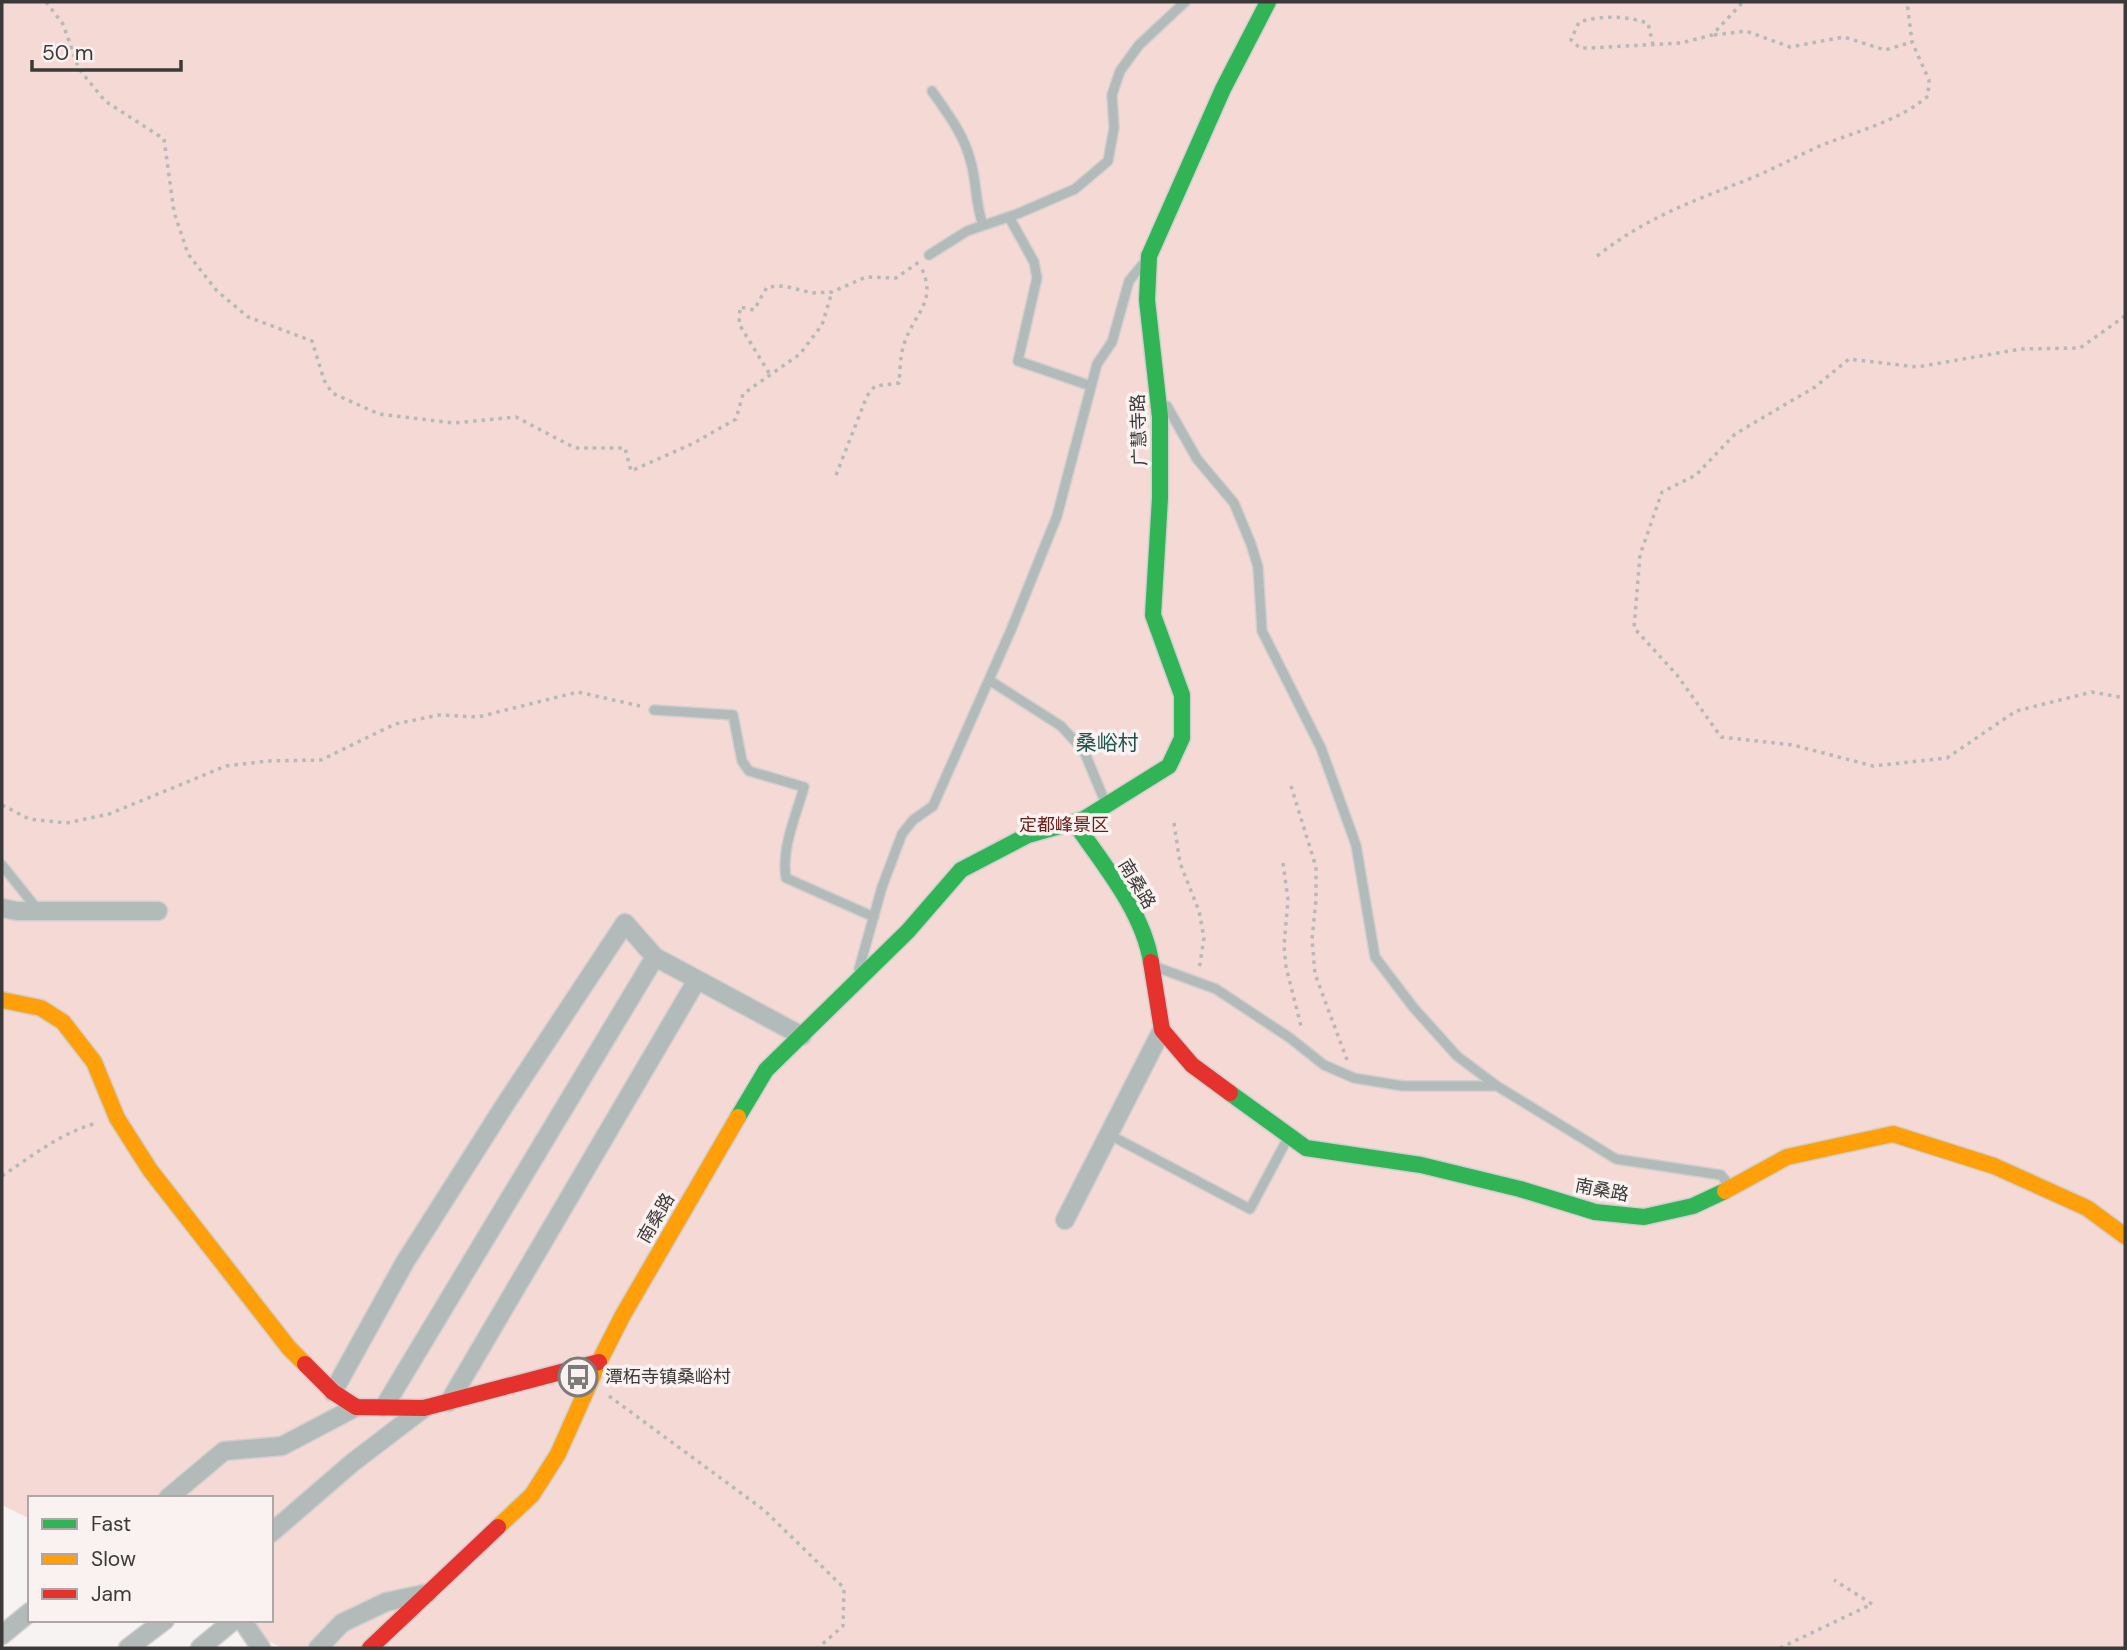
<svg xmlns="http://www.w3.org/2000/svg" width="2127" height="1650" font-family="'DM Sans','Noto Sans SC',sans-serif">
<rect width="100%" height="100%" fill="#f7f3f3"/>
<path fill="#f4d9d4" d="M2,2h2123v1646h-1843l-54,-28h43v-122h-241v21l-28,-14z"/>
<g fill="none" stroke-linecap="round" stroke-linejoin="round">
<defs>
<path id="lane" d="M932,91c15,22 31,42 38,68 7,22 5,45 13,66
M1009,217l25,45 3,16 -19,83 73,25
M929,255l38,-24 50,-17 58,-25 33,-28 6,-33 -2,-33 8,-24 19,-26 46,-43
M1167,406l30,53 37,44 17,41 7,23 4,64 59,117 35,97 19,112 38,50 44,49 40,30 119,73 105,16 10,12
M989,680l72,46 23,25 22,53
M654,710l79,5 9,46 7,10 55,16c-8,29 -23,61 -18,91l88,39
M2,865l36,45
M1156,967l60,22 74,49 34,27 30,13 49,8h93
M859,969l23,-82 20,-53 11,-14 20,-14 78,-176 46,-114 40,-152 15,-22 17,-61 13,-16
M1108,1134l142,75 39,-73"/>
<path id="street" d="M2,908l15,3h141
M1065,1220l97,-190
M333,1392l72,-130 101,-159 119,-180 30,34 147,79
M449,1402l248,-422
M384,1407l271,-450
M168,1498l56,-47 58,-5 74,-39
M271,1533l81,-70 72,-55
M242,1620l19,28
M2,1635l28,-23
M128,1648l37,-28
M200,1648l34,-28
M318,1648l24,-25 44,-21 42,-9"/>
<path id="fast" d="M1074,822l10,-3 85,-53 13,-28v-43l-29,-80 7,-117v-81l-13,-117 2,-44 74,-167 45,-87
M1230,1093l76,55 115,17 99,24 75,23 49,5 49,-11 32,-15
M738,1117l28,-47 142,-139 53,-61 67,-35 46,-13c29,42 69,89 77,140"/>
<path id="slow" d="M2,1000l39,8 22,14 31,40 23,56 33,52 139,178 16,16
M1725,1191l62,-34 106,-23 101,32 93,42 38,28
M498,1527l34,-32 26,-41 41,-92 24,-47 115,-198"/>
<path id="jam" d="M1151,962l11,68 30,35 38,28
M305,1364l28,28 23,15 68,1 175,-46
M370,1648l128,-121"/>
</defs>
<use href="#lane" stroke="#d1cfcf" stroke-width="12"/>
<use href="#street" stroke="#d1cfcf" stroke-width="21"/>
<use href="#fast" stroke="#d1cfcf" stroke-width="19"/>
<use href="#slow" stroke="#d1cfcf" stroke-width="19"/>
<use href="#jam" stroke="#d1cfcf" stroke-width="19"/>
<path stroke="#b6b9b8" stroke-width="3.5" stroke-dasharray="3.5 5" stroke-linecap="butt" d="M46,2l17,22 16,45 26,32 59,38 10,73 14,42 29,37 31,26 64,24 12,39 8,13 47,21 75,9 62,-6 59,31h50l6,23 63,-28 42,-24 7,-25 57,-40 22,-29 10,-33
M1714,35l32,-4 44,16 54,-10 41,13 27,-8
M1653,45l-5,-22c-23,-7 -46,-8 -69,-1l-8,18 9,8h10l91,-5 31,-8 31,-33
M1597,256c50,-39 94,-54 152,-77 25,-10 48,-23 73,-34 36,-14 77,-24 106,-49l1,-16 -17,-38 -5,-40
M2125,316l-45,32 -59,1 -104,18 -68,-8 -34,28 -80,47 -39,41 -34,17 -22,63 -6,73 43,47 44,62 72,8 80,21 74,-8 69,-47 76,-19 33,6
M769,373l-30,-49 1,-17 14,3 13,-23 17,-1 28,7 20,-1 34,-15 30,1 23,-16
M836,475l31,-79 8,-10 24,-3c1,-12 1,-27 5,-39 10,-31 34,-42 17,-77
M1291,786l25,81v33l-4,39 3,35 32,86
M2,805l27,14 37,4 43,-9 117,-48 41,-5 54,-1 74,-36 44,-9 39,2 100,-25 62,14
M1174,823l6,40 19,48 5,27 -5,32
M1283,863l5,37 -4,46 2,21 16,63
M2,1176c30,-20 60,-44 95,-53
M609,1396l155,114 80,78 -1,38 -25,22
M1780,1648l92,-44 -38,-24"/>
<use href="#lane" stroke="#b2bbb9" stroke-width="9"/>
<use href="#street" stroke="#b2bbb9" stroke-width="18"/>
<use href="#fast" stroke="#30b455" stroke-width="16"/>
<use href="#slow" stroke="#ff9f0a" stroke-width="16"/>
<use href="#jam" stroke="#e5322d" stroke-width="16"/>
</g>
<defs>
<symbol id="bus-ring" viewBox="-11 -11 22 22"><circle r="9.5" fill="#f9f2f1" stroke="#7d7b7a" stroke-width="1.5"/><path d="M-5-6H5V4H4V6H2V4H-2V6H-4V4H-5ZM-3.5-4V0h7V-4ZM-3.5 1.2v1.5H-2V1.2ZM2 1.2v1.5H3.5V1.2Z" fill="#7d7b7a"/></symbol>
</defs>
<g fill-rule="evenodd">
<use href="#bus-ring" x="556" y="1355" width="44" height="44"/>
</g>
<g text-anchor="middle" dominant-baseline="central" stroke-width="7" stroke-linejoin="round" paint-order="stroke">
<g font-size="18" fill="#3c3a39" stroke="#f9f2f1">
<text transform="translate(1139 430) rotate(-92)">广慧寺路</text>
<text transform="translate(1137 884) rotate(59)">南桑路</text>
<text transform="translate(1602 1190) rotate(11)">南桑路</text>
<text transform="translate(656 1218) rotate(-60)">南桑路</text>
</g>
<g font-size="18" fill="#662018" stroke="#f9f2f1">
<text x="1064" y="825">定都峰景区</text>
</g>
<g font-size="18" fill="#3c3a39" stroke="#f9f2f1" text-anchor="start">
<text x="605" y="1377">潭柘寺镇桑峪村</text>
</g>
<g font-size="21" fill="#1c554e" stroke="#f9f2f1">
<text x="1107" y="743">桑峪村</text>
</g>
</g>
<rect width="2127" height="1650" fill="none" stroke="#3c3a39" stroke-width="7"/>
<rect x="28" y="1496" width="245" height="126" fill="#f9f2f1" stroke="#ada8a7" stroke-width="2"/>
<rect x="42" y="1519" width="35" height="10" fill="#30b455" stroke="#ada8a7" stroke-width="2"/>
<text x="91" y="1531" font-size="21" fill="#3c3a39">Fast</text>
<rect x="42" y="1554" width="35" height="10" fill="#ff9f0a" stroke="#ada8a7" stroke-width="2"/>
<text x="91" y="1566" font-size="21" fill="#3c3a39">Slow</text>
<rect x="42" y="1589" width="35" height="10" fill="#e5322d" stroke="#ada8a7" stroke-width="2"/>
<text x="91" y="1601" font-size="21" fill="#3c3a39">Jam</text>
<path d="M32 60v10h149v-10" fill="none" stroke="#3c3a39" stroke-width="3.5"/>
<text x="42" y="60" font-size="21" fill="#3c3a39" stroke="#f9f2f1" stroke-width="5" paint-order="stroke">50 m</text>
</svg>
